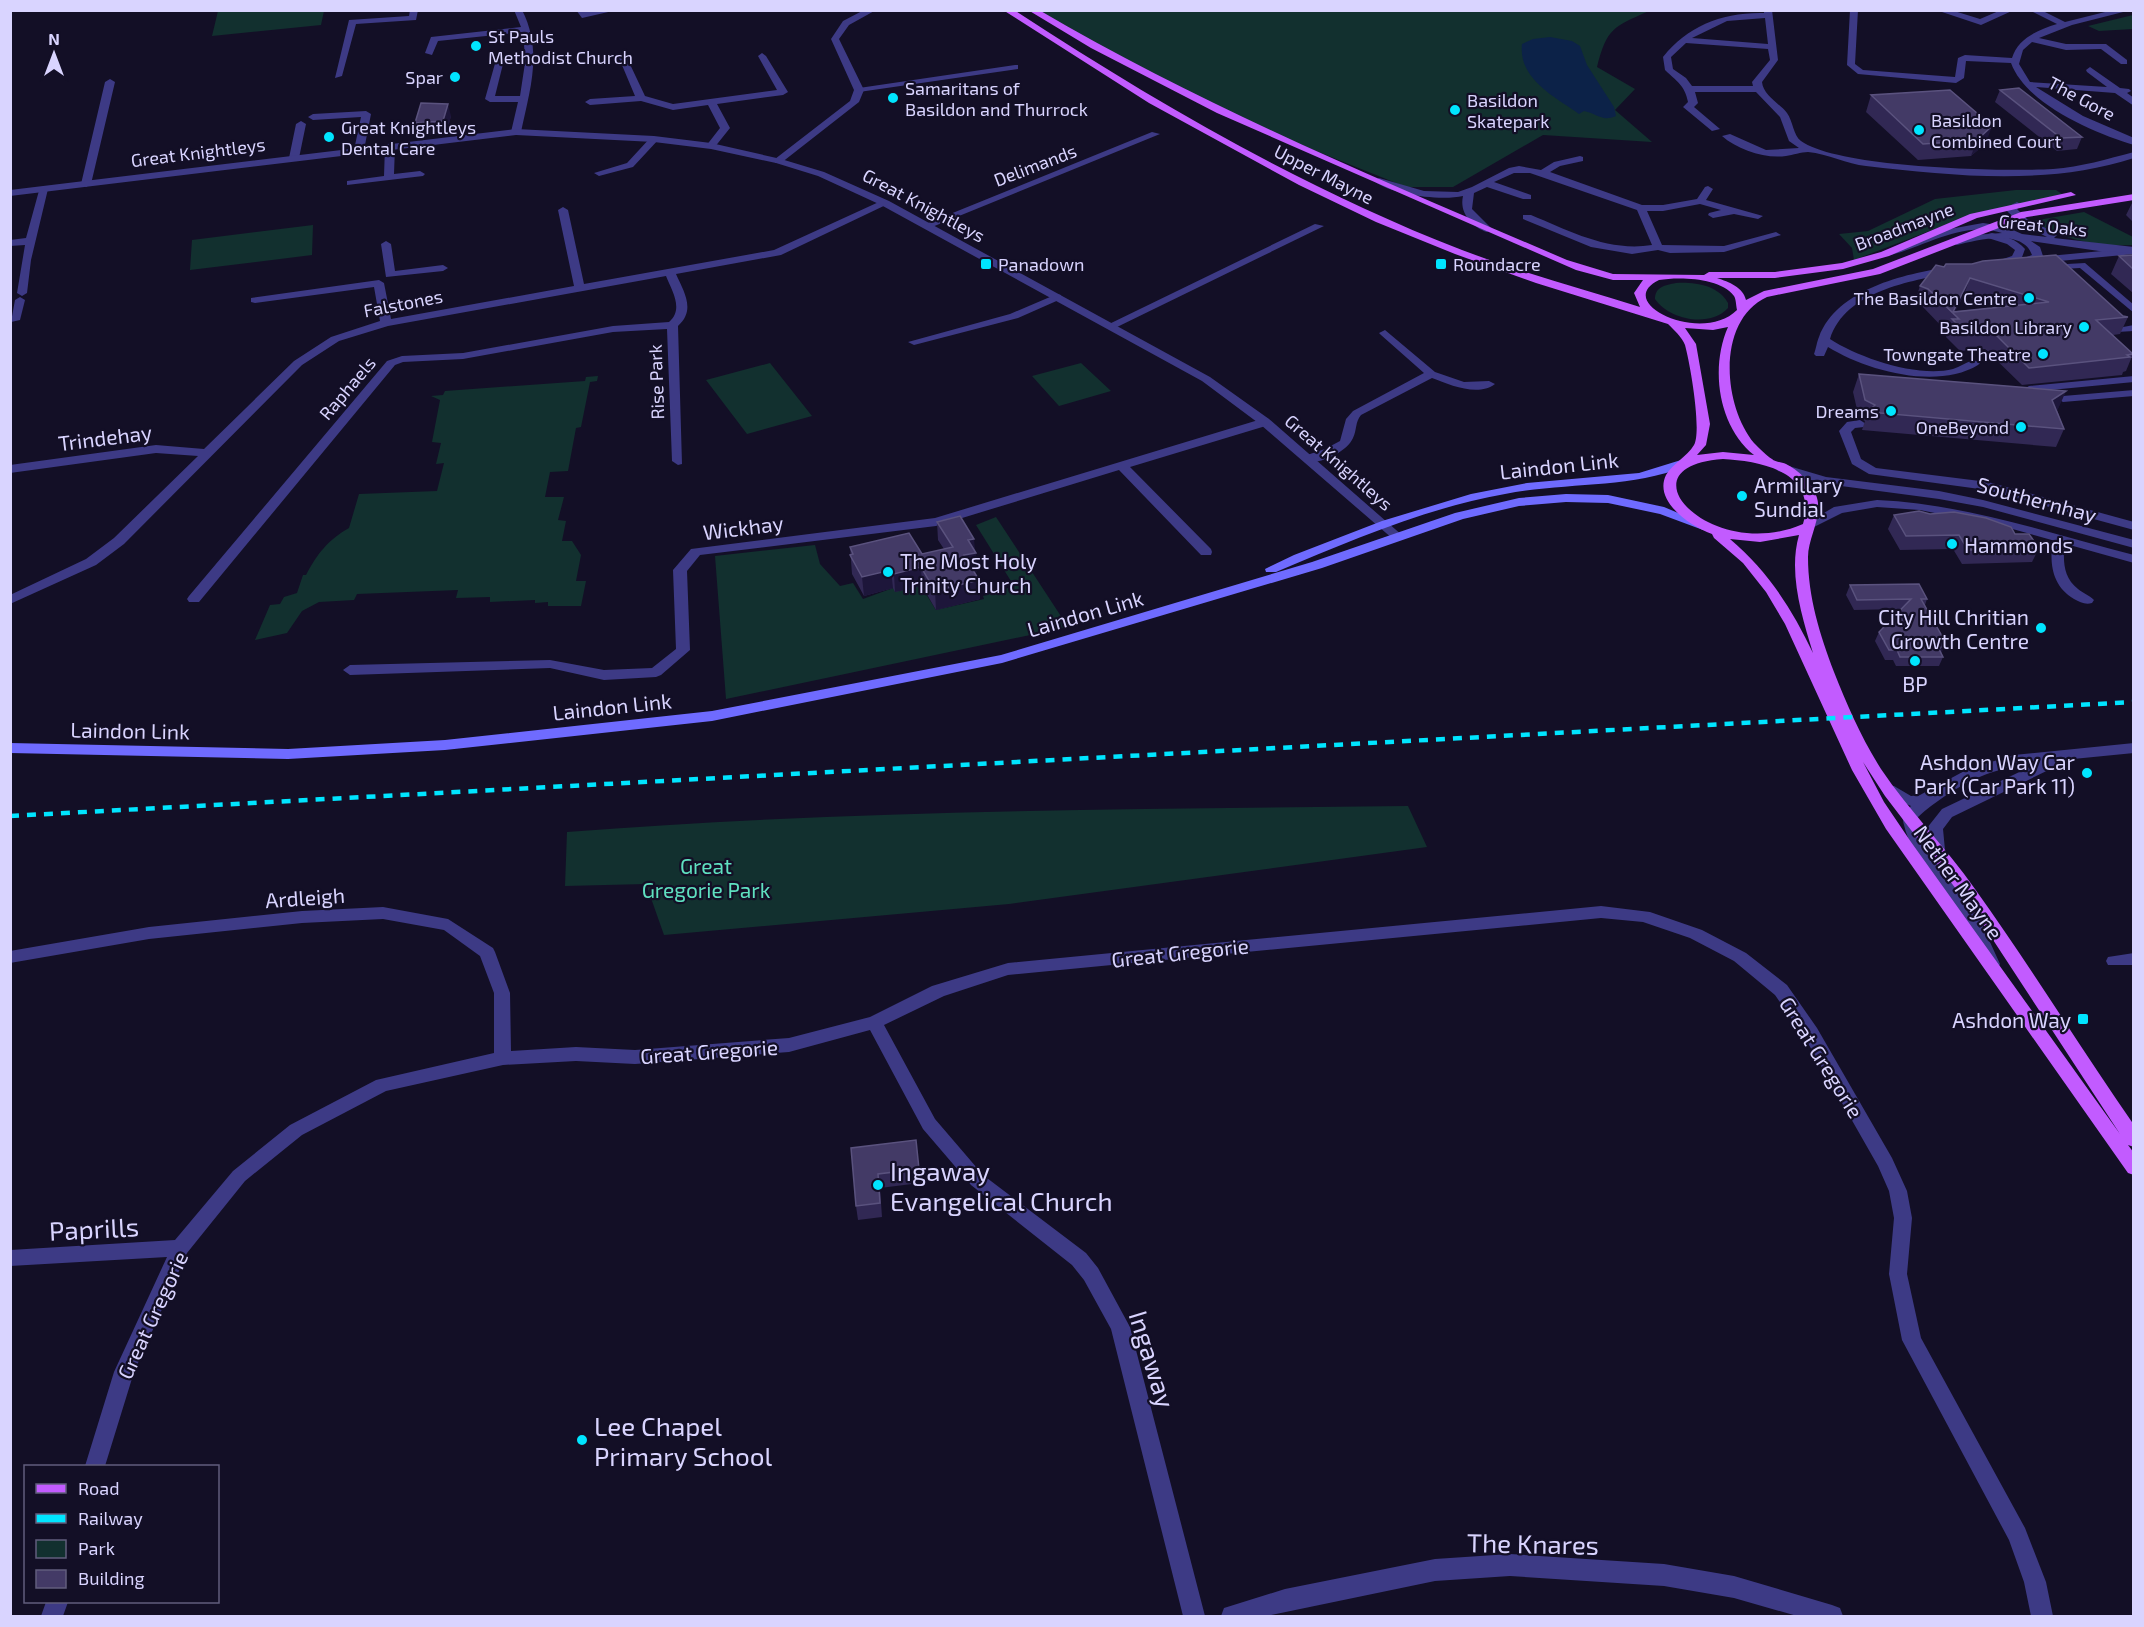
<svg xmlns="http://www.w3.org/2000/svg" width="2144" height="1627" font-family="'Exo 2',sans-serif">
<rect width="100%" height="100%" fill="#130f26"/>
<path fill="#12302f" d="M218,11v-1l106,1 -3,14 -109,11z
M1040,11h609c-36,16 -42,17 -52,56l38,22 -20,21 37,32 -109,-7 -90,52h-47l-137,-55 -149,-72z
M2133,15v14l-34,2 -11,-5z
M2016,190h40l6,4 -96,23 -112,43 -2,-12 -13,-14 29,-3 67,-32z
M2084,212l49,25v8c-35,2 -70,-5 -101,-24z
M313,225l-1,30 -122,15 2,-30z
M1676,283c19,-1 42,2 52,20v5c-18,20 -59,12 -73,-9 0,-12 10,-14 21,-16z
M770,363l42,53 -65,18 -41,-54z
M1081,363l30,28 -52,15 -27,-30z
M598,376l-1,5 -7,1 -9,45 -5,1 -8,43 -18,1 -5,25h19l-6,23 8,1 -4,20h10l9,14 -5,26h10l-5,25h-33v-4l-13,1v-3l-45,2v-5l-34,1 2,-8 -101,4 -3,6 -35,2 -17,9 -15,22 -32,7 15,-35 10,-1 4,-7 13,-4 6,-18h3c11,-21 22,-35 43,-47l10,-34 78,-3 7,-28 -8,1 5,-21 -9,-1 8,-42 -9,-4 12,-1 2,-4 140,-10 1,-4z
M996,517l72,110 -342,72 -11,-143 100,-11 5,19 20,22 13,-3 10,16 30,-11 28,-2 15,24 48,-11 -1,-3 31,-10 -38,-61z
M1408,806l19,41 -418,57 -345,31 -18,-51 -81,2 2,-54c279,-22 561,-23 841,-26z"/>
<path fill="#0c2248" d="M1550,37l22,4 8,5 7,19 27,42 2,9c-14,6 -18,-2 -32,-5l-5,3c-24,-17 -61,-35 -57,-70l11,-5z"/>
<g fill="none" stroke-linecap="round" stroke-linejoin="round">
<path fill="#3d3a85" fill-rule="evenodd" d="M1015,65h3v4l-159,23 -4,-2 4,-2z
M2052,256h6l9,8 18,-1 49,42v8l-54,-45 -18,1 -10,-9z
M2110,316l13,11 11,-2v6l-17,1 -12,-13z
M2134,376v6l-105,10 -5,-3 5,-3z
M2134,390v6l-71,6 -5,-3 5,-3z"/>
<path fill="#3d3a85" fill-rule="evenodd" d="M410,10h8l-2,10 -60,4 -14,52 -7,2 14,-58 60,-4z
M514,10h8c21,41 8,79 -1,122l-5,3 -5,-3 7,-30h-28l-5,-3 11,-39 29,-2 -2,-26 -85,9 -6,14 -7,-2 6,-16 90,-10zM525,63l-5,33h-25l8,-32z
M576,10h41l-35,8z
M864,10h12l-27,15 -10,14 25,51 -5,12 -78,61h-6v-4l75,-58 4,-11 -23,-51 12,-18z
M1764,10h8l6,50 -16,22c1,13 17,21 25,31 6,8 6,22 14,28 37,27 203,31 252,28 28,-2 54,-10 81,-17v6c-86,28 -180,18 -268,8 -19,-2 -38,-12 -58,-14 -7,0 -15,3 -22,4 -21,3 -48,-6 -64,-20l8,-2 36,16 33,-2 -10,-7 -9,-24 -24,-25h-61l3,11 -4,4 26,22 -8,2 -29,-24 5,-5c-3,-17 -12,-21 -23,-32l-2,-13c25,-31 59,-45 101,-44zM1765,18l3,26 -76,-6 35,-17zM1686,43l82,6 2,11 -18,22 1,4h-61l-6,-8 -13,-9 -2,-12z
M1850,10h8l-3,54 8,6 92,7 3,-19 7,-3 47,3c6,-20 26,-28 45,-34l-28,-14h12l24,12 48,-12h18l-59,15 -33,13 27,6h40l21,16v4h-6l-20,-15 -35,1 -34,-8 -9,8 -4,14 11,18 77,5 -20,-15 -1,-2 4,-3 30,21 9,1 2,2 -4,2 7,5v8l-19,-13 -79,-6 47,29 51,22v7c-40,-12 -108,-41 -123,-82l-45,-2 -2,17 -8,5 -98,-9 -11,-9z
M1936,10h15l29,9 21,-9h13l-33,15z
M762,53l4,3 22,36 -5,3 -66,9 13,24 -16,20 -8,-2 14,-18 -12,-23 -35,5 -32,-9 -51,4 -5,-3 5,-3 45,-3 -16,-38 4,-3 4,3 18,38 28,8 104,-14 -19,-34z
M110,79l5,3 -24,102 -5,3 -5,-3 24,-102z
M366,111l5,3 -7,36 -5,3 -5,-3 7,-33 -48,3 -5,-3 5,-3z
M301,121l5,3 -7,34 -5,3 -5,-3 7,-34z
M1152,132l8,2 -228,93 -9,-2z
M651,137l8,2 -26,28 -34,9 -5,-3 33,-10z
M390,143l5,3 -1,28 26,-3 5,3 -2,2 -76,9v-4l37,-5 1,-30z
M1580,156l3,1v4l-23,5 -10,6 92,33h21l34,-6 8,-12 3,-1 5,3 -7,11 57,16 -5,3 -24,-5 -21,4 -5,-3 1,-2 12,-3 -21,-6 -37,7h-16l15,34 62,1 52,-14 5,3 -57,17 -54,1 -12,-3 -26,4 -41,-7 -68,-28v-4h8c39,16 77,37 121,30l-15,-35 -107,-37h-16l-20,9 37,13v4h-8l-36,-12 -13,6 -2,16 20,20 -5,3c-15,-5 -28,-19 -24,-36 -22,5 -71,-1 -89,-15l5,-3 45,13 34,1 14,-5 37,-19 10,-2 22,4 13,-8z
M40,187l8,2 -17,71 -4,33 -5,3 -5,-3 8,-48 -15,1v-6l16,-2z
M881,201l9,2 -109,52 -105,19c8,18 20,36 2,52l4,138 -4,1 -6,-4 -5,-132 -54,3 -150,27 -60,3 -8,3 -196,237h-10l-2,-3 2,-3 198,-235 15,-5 61,-3 150,-27 56,-4c15,-13 3,-31 -3,-46l-278,50 -49,15 -37,24 -178,179 -28,21 -86,39v-9l76,-36 28,-21 84,-82 -42,-3 -146,20v-8l146,-20 48,4 90,-88 37,-24 49,-16 -6,-34 -119,16 -4,-1v-4l128,-18 5,3 7,36 183,-33 -16,-76 5,-3 5,3 16,74 190,-34z
M1315,224l9,2 -209,102 -4,1 -6,-3z
M1992,233c13,3 24,6 33,16l-4,11 -27,6v-4l18,-6 3,-6 -8,-6 -19,-6v-4z
M386,241l5,3 4,27 48,-6 5,3 -5,3 -57,6 -5,-33z
M2134,248v6l-96,9 -5,-3 5,-3z
M1949,267l5,3 -1,2c-43,10 -107,18 -123,67 29,19 88,39 123,30 7,-2 13,-7 21,-9l6,3 -2,2c-41,25 -111,6 -150,-18l-4,9h-8l-2,-2c2,-5 3,-13 5,-17 18,-48 85,-63 130,-70z
M1057,294l4,1v4l-43,19 -104,27 -6,-3 102,-28z
M20,297l5,3 -5,20 -9,2 4,-22z
M1385,330l50,42 29,10 25,-1 6,3c-17,13 -45,1 -63,-6l-71,37c-6,7 -4,15 -8,23 -6,14 -34,27 -49,24v-6l21,-7 15,-8 6,-22 7,-8 71,-38 -43,-38 -2,-2z
M1265,418l4,1v6l-139,42 81,82 1,3 -1,3h-10l-82,-85 -183,56 -236,29 -13,16 3,79 -29,25 -5,2 -52,3 -54,-12 -200,7 -7,-5 7,-5 200,-5 54,10 48,-2 24,-19 -3,-79 18,-21 244,-31z
M1860,420l6,4 -2,3 -9,1 -4,4 10,27 15,9 112,14 146,40v8l-147,-40 -118,-16 -17,-10 -13,-33 8,-9z
M2059,536l6,4c-2,18 -3,37 13,49 5,4 11,6 16,11l-2,3c-7,2 -12,-1 -18,-4 -22,-13 -25,-36 -21,-59z
M1601,906l49,6 52,18 44,23 41,32 30,43 75,130 15,33 5,27 -5,56 14,64 104,190 21,54 7,34h-22l-7,-34 -15,-42 -107,-200 -13,-66 5,-56 -5,-27 -11,-25 -73,-128 -30,-43 -41,-34 -44,-23 -47,-16 -42,-4 -593,57 -64,21 -60,29 51,94 48,56 103,78 12,15 32,59 75,289h-22l-72,-287 -27,-49 -12,-15 -101,-80 -48,-56 -53,-99 -81,22 -154,12 -59,-3 -73,4 -117,26 -84,44 -57,46 -58,72 -53,119 -29,94h-20l29,-94 53,-115 -157,9v-16l165,-10 58,-69 57,-46 86,-45 118,-27v-60l-14,-37 -36,-26 -61,-11 -81,4 -153,16 -139,24v-12l139,-24 153,-16 81,-4 65,12 45,29 2,4 15,41 1,58 65,-4 59,3 154,-12 81,-21 62,-31 76,-23z
M2134,953v12h-26l-2,-4 2,-4z
M46,1602h22l-5,14h-22z"/>
<path fill="#3d3a85" fill-rule="evenodd" d="M516,129l138,7 57,7 70,16 43,13 65,29 321,176 59,42 134,117 -6,4 -4,-1 -132,-114 -59,-44 -321,-176 -63,-29 -42,-13 -65,-14 -57,-7 -138,-7 -506,61v-6z
M2017,202l5,3 -5,4 10,10 29,14 1,2 -3,3 80,9v6l-35,-2 -68,-10 9,6 3,9 -23,10 -4,-1v-4l16,-6c-9,-27 -55,-15 -75,-10l-5,-3 22,-7 28,-2c-37,-13 -77,13 -111,22l-5,-3 58,-22 39,-7 21,3 18,8 25,3 -28,-14 -12,-12v-4z
M1782,464l44,13 113,14 44,9 151,40v8l-151,-41 -44,-8 -113,-15 -48,-13 -2,-3z
M1877,500c89,4 171,33 257,55v8l-125,-35 -89,-18 -43,-3 -35,6 -34,17 -6,-4 32,-19z
M2134,743v10l-71,7 -2,4 -109,53 -9,12 2,21 -3,4h-10l47,64 21,46 -2,4h-12c-7,-13 -11,-29 -19,-42 -22,-36 -59,-67 -65,-111l9,-9 -27,-12 -2,-4 2,-4h10l17,10 9,-1 48,-26 46,-14zM2038,763l-96,46 -15,19 2,22 -10,-22 -1,-11c36,-31 72,-50 120,-54z
M1510,1554l154,10 70,12 98,29 8,3 3,8h-46l-63,-18 -70,-12 -154,-10 -75,5 -169,35h-45l3,-8 61,-19 150,-30z"/>
<path fill="#6f6bff" fill-rule="evenodd" d="M1681,460l6,4 -2,3c-59,22 -119,15 -180,27 -79,14 -155,47 -229,78h-10l-1,-3 29,-14 88,-34 89,-27 56,-11 112,-10z
M1566,494l42,1 56,12 45,19 -6,4 -43,-16 -52,-11 -42,-1 -47,4 -56,13 -141,49 -320,95 -290,58 -267,29 -157,9 -278,-6v-10l278,6 157,-9 267,-29 289,-56 311,-93 143,-49 64,-15z"/>
<path fill="#c25bff" fill-rule="evenodd" d="M1003,10h11c142,93 289,178 448,240 58,22 118,38 178,57l-6,-14 9,-13h-30l-37,-10 -359,-157 -126,-65 -63,-38h11c169,99 349,173 528,250l46,14 91,1 5,-3h66l67,-9 39,-11 89,-38 101,-22 5,3 -99,23 -88,38 -46,13 -68,9h-58c12,4 26,9 29,22l18,-9 109,-22 148,-57 113,-18v6l-107,17 -147,57 -113,23c-50,23 -45,107 -13,146 5,5 13,13 18,16 3,3 10,3 14,5 12,6 25,18 30,31 8,20 -8,42 -8,62 0,40 12,78 26,115 13,33 28,67 47,97 28,42 65,78 94,120 55,77 105,158 159,236v22l-6,-2 6,8v22l-6,-2 -242,-344 -34,-59 -67,-146 -19,-32 -23,-29 -29,-25 -2,-4c-20,-7 -59,-32 -46,-59 7,-12 21,-18 28,-30 8,-14 -4,-82 -9,-100 -3,-8 -11,-15 -17,-21l-132,-41 -81,-29 -79,-32 -77,-37 -150,-82zM1659,280c19,-3 61,-3 75,16 2,3 2,9 3,14 -35,35 -125,-7 -78,-30zM1728,327c-18,41 -10,99 26,128l-31,-3 -26,3 9,-10 4,-21 -14,-80 -11,-16 28,2zM1723,459c38,2 95,13 80,65 -91,40 -186,-58 -80,-65zM1799,535c-11,38 3,82 14,118 -21,-44 -45,-82 -83,-114l30,3zM1863,762l22,34 97,127 138,211 -209,-292 -27,-40z"/>
<path stroke="#00e5ff" stroke-width="4.5" stroke-dasharray="9 8" stroke-linecap="butt" d="M10,816l2124,-114"/>
</g>
<path fill="#312854" fill-rule="evenodd" d="M2000,90l82,47 -5,12 -20,2 -62,-49z
M1871,95l115,48 -15,13 -53,4 -52,-48z
M451,116l-5,18 -28,1 -3,-12z
M2133,201v21l-7,-7z
M2133,255v38l-22,-19 8,-18z
M1936,265l192,52 -8,17 -7,1 20,19 -7,17 -3,1 -1,3 -100,10 -37,-36 -25,2 -14,-14 1,-5 -25,-26 -8,-2 6,-18zM1964,295l37,12 -46,4z
M1859,374l207,17 -9,19 7,19 -8,18 -194,-17 3,-9 -6,-3 -6,-26z
M1894,515l121,19 24,14 -7,14 -70,2 -9,-15 -53,1 -12,-21z
M937,522l38,29 2,21h-3l5,8 1,19 -44,11 -14,-24 -27,6 -2,-4 -29,8 -12,-22 -2,-27 72,7 22,-5 -6,-9z
M1850,585l77,14 -2,6 18,52 -4,9h-43l-3,-6h-8l-10,-19 4,-9 22,-23 -47,1 -8,-15z
M916,1140l4,43 -40,5 2,29 -24,3 -2,-14 -5,-58z"/>
<path fill="#1d163a" d="M448,104l3,12 -5,18 -3,-13z
M1992,126l-6,17 -15,13 6,-16z
M1970,278l-6,17 -10,19 -2,-1z
M2066,391l-8,18 -13,9 7,-18z
M974,539l3,33 -12,2 -1,-19 4,-15z
M921,567l1,19 -27,6 -1,-18z
M891,570l2,18 -29,8 -2,-19z
M979,580l1,19 -44,11 -1,-19z
M1946,643l-4,9 -4,5 1,-8z"/>
<path fill="#433a66" stroke="#5a527e" stroke-width="1.5" fill-rule="evenodd" d="M2019,88l63,49 -21,1 -61,-48z
M1950,90l42,36 -15,14 -54,4 -52,-49z
M421,103l27,1 -5,17 -28,2z
M2056,255l67,61 5,1 -32,3 37,34 -6,1 3,2 -101,11 -37,-37 -25,3 -15,-15h7l-31,-30 -8,-3 16,-21 8,2 2,-3h26l11,-3zM1970,278l79,24 -96,10z
M2133,255v14l-14,-13z
M1859,374l207,17 -14,9 12,29 -196,-17 7,-7 -10,-5z
M1919,511l11,3 24,-2 32,6 25,9 4,7h14l10,14 -71,2 -9,-15 -53,1 -12,-21z
M960,516l14,23 -6,1 8,13 -12,2 15,25 -44,11 -14,-24 -27,7 -3,-4 -29,7 -12,-22 3,-1 -3,-7 59,-14 13,21 31,-7 -16,-25z
M1919,584l8,15h-6l25,44 -7,6 4,8h-43l-3,-7h-8l-10,-18 32,-33 -54,1 -7,-15z
M916,1140l3,29 -41,5 2,29 -24,3 -5,-58z"/>
<g fill="#00e5ff" stroke="#130f26" stroke-width="2">
<circle cx="476" cy="46" r="6"/>
<circle cx="455" cy="77" r="6"/>
<circle cx="893" cy="98" r="6"/>
<circle cx="1455" cy="110" r="6"/>
<circle cx="1919" cy="130" r="6"/>
<circle cx="329" cy="137" r="6"/>
<rect x="980" y="258" width="12" height="12" rx="3"/>
<rect x="1435" y="258" width="12" height="12" rx="3"/>
<circle cx="2029" cy="298" r="6"/>
<circle cx="2084" cy="327" r="6"/>
<circle cx="2043" cy="354" r="6"/>
<circle cx="1891" cy="411" r="6"/>
<circle cx="2021" cy="427" r="6"/>
<circle cx="1742" cy="496" r="6"/>
<circle cx="1952" cy="544" r="6"/>
<circle cx="888" cy="572" r="6"/>
<circle cx="2041" cy="628" r="6"/>
<circle cx="1915" cy="661" r="6"/>
<circle cx="2087" cy="773" r="6"/>
<rect x="2077" y="1013" width="12" height="12" rx="3"/>
<circle cx="878" cy="1185" r="6"/>
<circle cx="582" cy="1440" r="6"/>
</g>
<g text-anchor="middle" dominant-baseline="central" stroke-width="4.5" stroke-linejoin="round" paint-order="stroke">
<g font-size="18" fill="#d9d4ff" stroke="#130f26" text-anchor="start">
<text x="488" y="36">St Pauls<tspan x="488" dy="21">Methodist Church</tspan></text>
<text x="443" y="77" text-anchor="end">Spar</text>
<text x="905" y="88">Samaritans of<tspan x="905" dy="21">Basildon and Thurrock</tspan></text>
<text x="1467" y="100">Basildon<tspan x="1467" dy="21">Skatepark</tspan></text>
<text x="1931" y="120">Basildon<tspan x="1931" dy="21">Combined Court</tspan></text>
<text x="341" y="127">Great Knightleys<tspan x="341" dy="21">Dental Care</tspan></text>
<text x="998" y="264">Panadown</text>
<text x="1453" y="264">Roundacre</text>
<text x="2017" y="298" text-anchor="end">The Basildon Centre</text>
<text x="2072" y="327" text-anchor="end">Basildon Library</text>
<text x="2031" y="354" text-anchor="end">Towngate Theatre</text>
<text x="1879" y="411" text-anchor="end">Dreams</text>
<text x="2009" y="427" text-anchor="end">OneBeyond</text>
</g>
<g font-size="18" fill="#d9d4ff" stroke="#130f26">
<text transform="translate(2082 98) rotate(28)">The Gore</text>
<text transform="translate(198 152) rotate(-7)">Great Knightleys</text>
<text transform="translate(1035 165) rotate(-21)">Delimands</text>
<text transform="translate(1324 174) rotate(27)">Upper Mayne</text>
<text transform="translate(924 205) rotate(28)">Great Knightleys</text>
<text transform="translate(2043 225) rotate(6)">Great Oaks</text>
<text transform="translate(1904 226) rotate(-21)">Broadmayne</text>
<text transform="translate(403 303) rotate(-11)">Falstones</text>
<text transform="translate(656 382) rotate(-92)">Rise Park</text>
<text transform="translate(347 388) rotate(-50)">Raphaels</text>
<text transform="translate(1339 462) rotate(41)">Great Knightleys</text>
</g>
<g font-size="21" fill="#d9d4ff" stroke="#130f26">
<text transform="translate(105 437) rotate(-7)">Trindehay</text>
<text transform="translate(1559 465) rotate(-6)">Laindon Link</text>
<text transform="translate(2037 499) rotate(15)">Southernhay</text>
<text transform="translate(743 527) rotate(-7)">Wickhay</text>
<text transform="translate(1085 613) rotate(-16)">Laindon Link</text>
<text transform="translate(612 706) rotate(-6)">Laindon Link</text>
<text transform="translate(130 730) rotate(1)">Laindon Link</text>
<text transform="translate(1959 882) rotate(54)">Nether Mayne</text>
<text transform="translate(305 897) rotate(-4)">Ardleigh</text>
<text transform="translate(1180 952) rotate(-6)">Great Gregorie</text>
<text transform="translate(709 1051) rotate(-4)">Great Gregorie</text>
<text transform="translate(1822 1057) rotate(58)">Great Gregorie</text>
<text transform="translate(152 1315) rotate(-65)">Great Gregorie</text>
</g>
<g font-size="21" fill="#d9d4ff" stroke="#130f26" text-anchor="start">
<text x="1754" y="484">Armillary<tspan x="1754" dy="24">Sundial</tspan></text>
<text x="1964" y="544">Hammonds</text>
<text x="900" y="560">The Most Holy<tspan x="900" dy="24">Trinity Church</tspan></text>
<text x="2029" y="616" text-anchor="end">City Hill Chritian<tspan x="2029" dy="24">Growth Centre</tspan></text>
<text x="1915" y="683" text-anchor="middle">BP</text>
<text x="2075" y="761" text-anchor="end">Ashdon Way Car<tspan x="2075" dy="24">Park (Car Park 11)</tspan></text>
<text x="2071" y="1019" text-anchor="end">Ashdon Way</text>
</g>
<g font-size="21" fill="#5fe0c0" stroke="#130f26">
<text x="706" y="865">Great<tspan x="706" dy="24">Gregorie Park</tspan></text>
</g>
<g font-size="26" fill="#d9d4ff" stroke="#130f26" text-anchor="start">
<text x="890" y="1170">Ingaway<tspan x="890" dy="30">Evangelical Church</tspan></text>
<text x="594" y="1425">Lee Chapel<tspan x="594" dy="30">Primary School</tspan></text>
</g>
<g font-size="26" fill="#d9d4ff" stroke="#130f26">
<text transform="translate(94 1228) rotate(-3)">Paprills</text>
<text transform="translate(1153 1359) rotate(73)">Ingaway</text>
<text transform="translate(1533 1543) rotate(1)">The Knares</text>
</g>
</g>
<rect width="2144" height="1627" fill="none" stroke="#d9d4ff" stroke-width="24"/>
<rect x="24" y="1465" width="195" height="138" fill="#130f26" stroke="#625e7d" stroke-width="1.5"/>
<rect x="36" y="1484" width="30" height="9" fill="#c25bff" stroke="#625e7d" stroke-width="1.5"/>
<text x="78" y="1495" font-size="18" fill="#d9d4ff">Road</text>
<rect x="36" y="1514" width="30" height="9" fill="#00e5ff" stroke="#625e7d" stroke-width="1.5"/>
<text x="78" y="1525" font-size="18" fill="#d9d4ff">Railway</text>
<rect x="36" y="1540" width="30" height="18" fill="#12302f" stroke="#625e7d" stroke-width="1.5"/>
<text x="78" y="1555" font-size="18" fill="#d9d4ff">Park</text>
<rect x="36" y="1570" width="30" height="18" fill="#433a66" stroke="#625e7d" stroke-width="1.5"/>
<text x="78" y="1585" font-size="18" fill="#d9d4ff">Building</text>
<g transform="translate(54 54)" stroke="#130f26" stroke-width="4.5" paint-order="stroke">
<path d="M0-4.5L10 22L0 15L-10 22Z" fill="#d9d4ff"/>
<text y="-9" font-size="16" font-weight="bold" text-anchor="middle" fill="#d9d4ff">N</text>
</g>
</svg>
